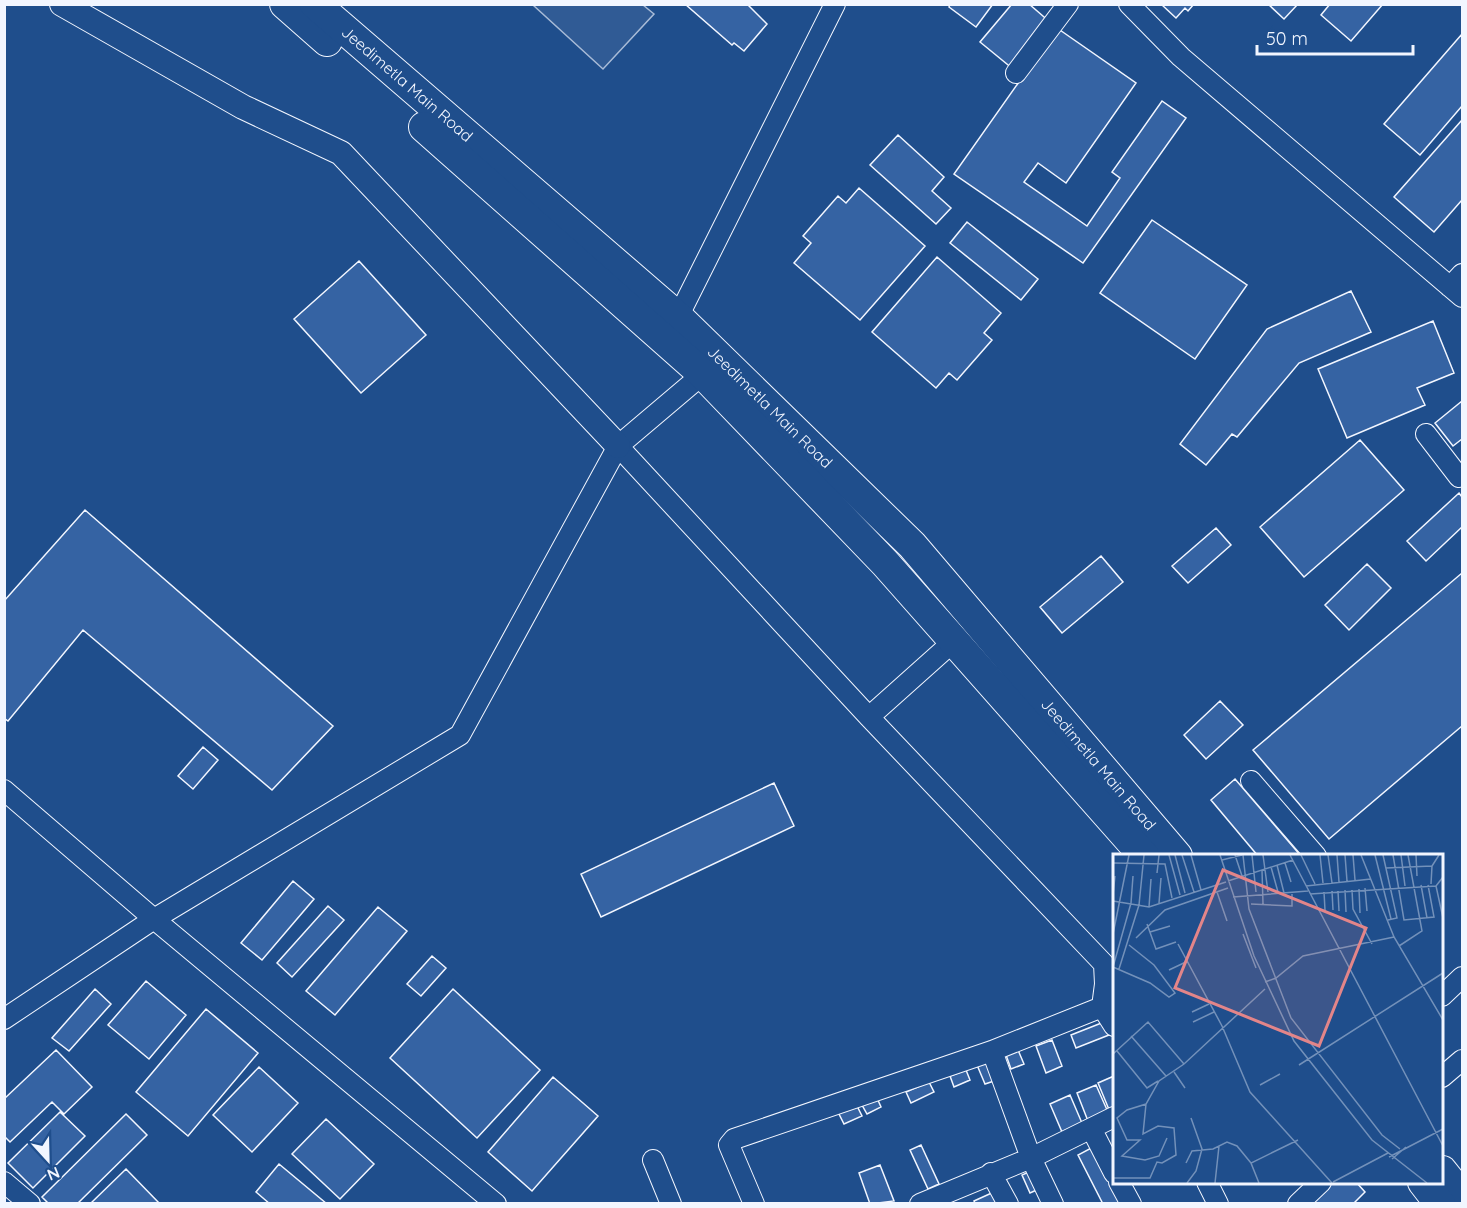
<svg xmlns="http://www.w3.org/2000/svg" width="1467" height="1208" font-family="Quicksand,sans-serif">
<rect width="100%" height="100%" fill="#1f4e8c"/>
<path fill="#305b95" stroke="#a8bbd7" stroke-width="1.5" d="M533,5h110l11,9 -51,55z"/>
<path fill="#3563a3" stroke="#f2f6ff" stroke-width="1.5" d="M685,4h62l20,20 -23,27 -10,-8 -2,2z
M950,4h43l-17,23 -27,-20z
M1012,4h17l22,19 -38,46 -33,-27z
M1161,4h33l-6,7 -3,-3 -9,10z
M1268,4h30l-14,15z
M1330,4h53l-32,37 -30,-26z
M1057,28l79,55 -70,100 -28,-20 -14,19 63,44 33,-48 -8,-6 50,-71 24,17 -103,145 -129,-89z
M1462,34v72l-42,49 -36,-31z
M1462,120v80l-28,32 -40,-35z
M898,135l46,42 -12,14 19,17 -15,16 -66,-59z
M859,188l66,58 -65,74 -66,-57 17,-20 -8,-7 35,-40 8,7z
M1152,220l95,65 -52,74 -95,-66z
M967,222l71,57 -17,21 -71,-57z
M937,257l64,56 -17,20 8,7 -35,40 -8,-7 -13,15 -64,-56z
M359,261l67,74 -65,58 -67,-74z
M1351,291l20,41 -72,31 -62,74 -5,-3 -26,31 -26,-21 87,-115z
M1433,321l21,52 -37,15 8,17 -78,33 -29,-69z
M1462,401v38l-9,7 -18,-23z
M1360,440l44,50 -100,87 -44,-50z
M1459,493l3,4v30l-36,34 -19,-20z
M85,510l248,216 -61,64 -189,-160 -75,91 -4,-3v-117z
M1216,528l15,17 -43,38 -16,-17z
M1101,556l22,26 -61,51 -22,-26z
M1367,564l24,24 -42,42 -24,-25z
M1462,573v153l-133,113 -76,-89z
M1220,701l23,24 -37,34 -22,-24z
M203,747l15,13 -25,29 -15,-13z
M1235,779l66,77h-43l-47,-56z
M774,783l20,43 -193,91 -20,-43z
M293,881l21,18 -52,61 -21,-17z
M328,906l16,14 -52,57 -15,-14z
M378,907l29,24 -72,84 -29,-24z
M432,956l14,12 -25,28 -14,-12z
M146,981l40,34 -37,44 -41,-34z
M95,989l16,15 -42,47 -17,-13z
M453,989l87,81 -63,68 -87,-80z
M206,1009l52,44 -70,83 -52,-44z
M1109,1020l5,13 -38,15 -5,-13z
M1052,1040l10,26 -16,7 -10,-27z
M56,1050l36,37 -28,27 -12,-12 -42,40 -6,-6v-37z
M1018,1050l6,14 -13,5 -5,-14z
M989,1060l8,20 -12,4 -8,-19z
M259,1067l39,36 -46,49 -39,-37z
M966,1070l4,10 -16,7 -4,-11z
M1114,1076v34l-4,2 -12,-29z
M553,1077l45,39 -66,75 -44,-39z
M929,1082l5,10 -23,11 -5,-11z
M1096,1085l12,27 -20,9 -11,-28z
M1070,1095l12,28 -20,9 -12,-28z
M877,1098l4,9 -14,7 -5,-9z
M856,1104l6,12 -18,8 -6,-12z
M60,1112l25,24 -52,52 -25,-25z
M126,1114l21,21 -70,69h-28l-7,-7z
M326,1119l48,45 -34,35 -48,-45z
M921,1145l18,39 -11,5 -18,-39z
M1095,1146l29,58h-21l-25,-49z
M279,1164l48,40h-57l-14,-12z
M880,1165l14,36 -24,3 -11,-31z
M126,1169l34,35h-70z
M1033,1170l8,18 -11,5 -8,-18z
M1331,1182h25l9,10 -12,12h-44z
M996,1191l6,13h-27l-1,-3z"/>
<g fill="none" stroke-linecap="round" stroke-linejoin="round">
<defs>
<path id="minor" d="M1129,4l52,53 281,240
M1016,73l52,-69
M1450,287l12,-13
M678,317l157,-313
M1426,434l33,43
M618,446l251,271 235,247 1,20 -3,23 12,19
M869,717l85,-76
M1251,781l65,75
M4,790l150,129 342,285
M1442,996l20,-19
M4,1019l150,-100 306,-184 158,-289 85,-72
M992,1051l39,107 22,46
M1442,1077l20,-17
M1092,1130l22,43
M653,1160l18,44
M991,1173l17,31
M4,1182l26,22
M1119,1182l12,22
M1207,1182l11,22
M754,1204l-25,-59 5,-6 258,-88 110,-44
M920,1204l111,-46 83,-41
M1298,1204l23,-22"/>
<path id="tertiary" d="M62,4l181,103 98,46 277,293"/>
<g id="primary">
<path d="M285,4l42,37"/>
<path id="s1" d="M315,4l363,313 234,228 265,311"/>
<path d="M424,127l279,247 182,189 259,293"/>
<path d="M1442,1171l20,25"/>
<path d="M1423,1182l17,22"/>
</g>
</defs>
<use href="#minor" stroke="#f2f6ff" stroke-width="22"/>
<use href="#tertiary" stroke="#f2f6ff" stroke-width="26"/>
<use href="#primary" stroke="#f2f6ff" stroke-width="32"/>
<use href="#minor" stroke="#1f4e8c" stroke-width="20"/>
<use href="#tertiary" stroke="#1f4e8c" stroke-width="24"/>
<use href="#primary" stroke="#1f4e8c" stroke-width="30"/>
</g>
<g text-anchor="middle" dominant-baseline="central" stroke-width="4.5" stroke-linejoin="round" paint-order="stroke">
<g font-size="16" fill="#f2f6ff" stroke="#1f4e8c">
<text stroke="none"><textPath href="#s1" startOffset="122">Jeedimetla Main Road</textPath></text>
<text stroke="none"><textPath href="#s1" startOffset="608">Jeedimetla Main Road</textPath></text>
<text stroke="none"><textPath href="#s1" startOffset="1094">Jeedimetla Main Road</textPath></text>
</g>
</g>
<g transform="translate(1113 854)">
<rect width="330" height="330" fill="#1f4e8c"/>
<path fill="none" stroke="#7391ba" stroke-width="1.5" d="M56,1l11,40M62,1l10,38M69,1l12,37M78,1l10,35M107,1l34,101 40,85 78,99 55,43M122,1l7,21M130,1l6,54 42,109 91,117 18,14M139,1l4,37M150,1l5,37M177,1l153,291M188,1l14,29M207,1l3,28M215,1l4,28M224,1l2,27M232,1l2,26M240,1l2,25M248,1l33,82 49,83M262,1l16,64M270,1l14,63 -9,2M280,1l11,65 30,-3 -6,-32M288,1l4,31M303,1l1,21M109,6l20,-5M0,9l52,1 7,34M172,9l6,19M164,11l7,28M158,13l7,25M273,14l46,-2M149,16l1,34M44,19l2,-18M115,27l65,-21M318,30l1,-18 7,-11M308,31l6,33M193,32l65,-7M323,32l7,32M252,34l2,23M246,35l1,24M232,36l1,22M239,36l1,19 19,35M219,37l1,19M225,37l1,20M104,38l10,29M211,38l1,18M197,40l126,-8 7,-9M0,41l2,-19M120,43l75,-6M0,47l36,6 77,-25M46,49l2,-25M138,50l41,2v-12M36,53l2,-28M34,70l9,25 20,-7M37,78l20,-6M0,80l16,-79M130,80l13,34M23,84l29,-28 63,-22M65,90l44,82 28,66 82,91M286,92l23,-15 -14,-76M0,113l37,16 19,14 6,-4 -21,-28 -25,-20M0,113l18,-64 2,-27M6,115l20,-64 5,-50M56,116l19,-9M152,128l11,-4 27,-22 91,-19M79,158l17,-8M80,168l21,-10M18,182l35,40M4,197l30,37 11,-7M0,200l35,-32 36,42M186,211l144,-92M61,218l11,16M147,231l20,-11M54,284l-8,18 -14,4 -23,-4 18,-16h-13l-10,-22 10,-8 19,-6 13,-23 25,-17 81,-75M276,303l54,-28M279,305l14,-12M73,309l6,-12 21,-2 14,-7 10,4 14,17M0,324h37l7,-16 5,1 14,-8 -2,-27 -16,-2 -15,8 3,-30M220,328l55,-29M74,329l9,-12 6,-22 -11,-31M102,329l4,-37M146,329l-8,-20 47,-23"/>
<path fill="#e38589" fill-opacity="0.15" stroke="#e38589" stroke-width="3" d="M110,16l143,58 -47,118 -144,-58z"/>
<rect width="330" height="330" fill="none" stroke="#f2f6ff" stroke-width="3"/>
</g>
<rect width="1467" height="1208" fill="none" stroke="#f2f6ff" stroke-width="12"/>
<g transform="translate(48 1160) rotate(158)" stroke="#1f4e8c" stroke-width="4.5" paint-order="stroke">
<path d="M0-4.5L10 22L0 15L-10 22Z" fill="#f2f6ff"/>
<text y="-9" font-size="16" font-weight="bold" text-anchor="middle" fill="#f2f6ff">N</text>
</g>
<path d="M1257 45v9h156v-9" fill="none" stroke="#f2f6ff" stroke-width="3"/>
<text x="1266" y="45" font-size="18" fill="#f2f6ff" stroke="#1f4e8c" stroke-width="4.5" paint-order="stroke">50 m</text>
</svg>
